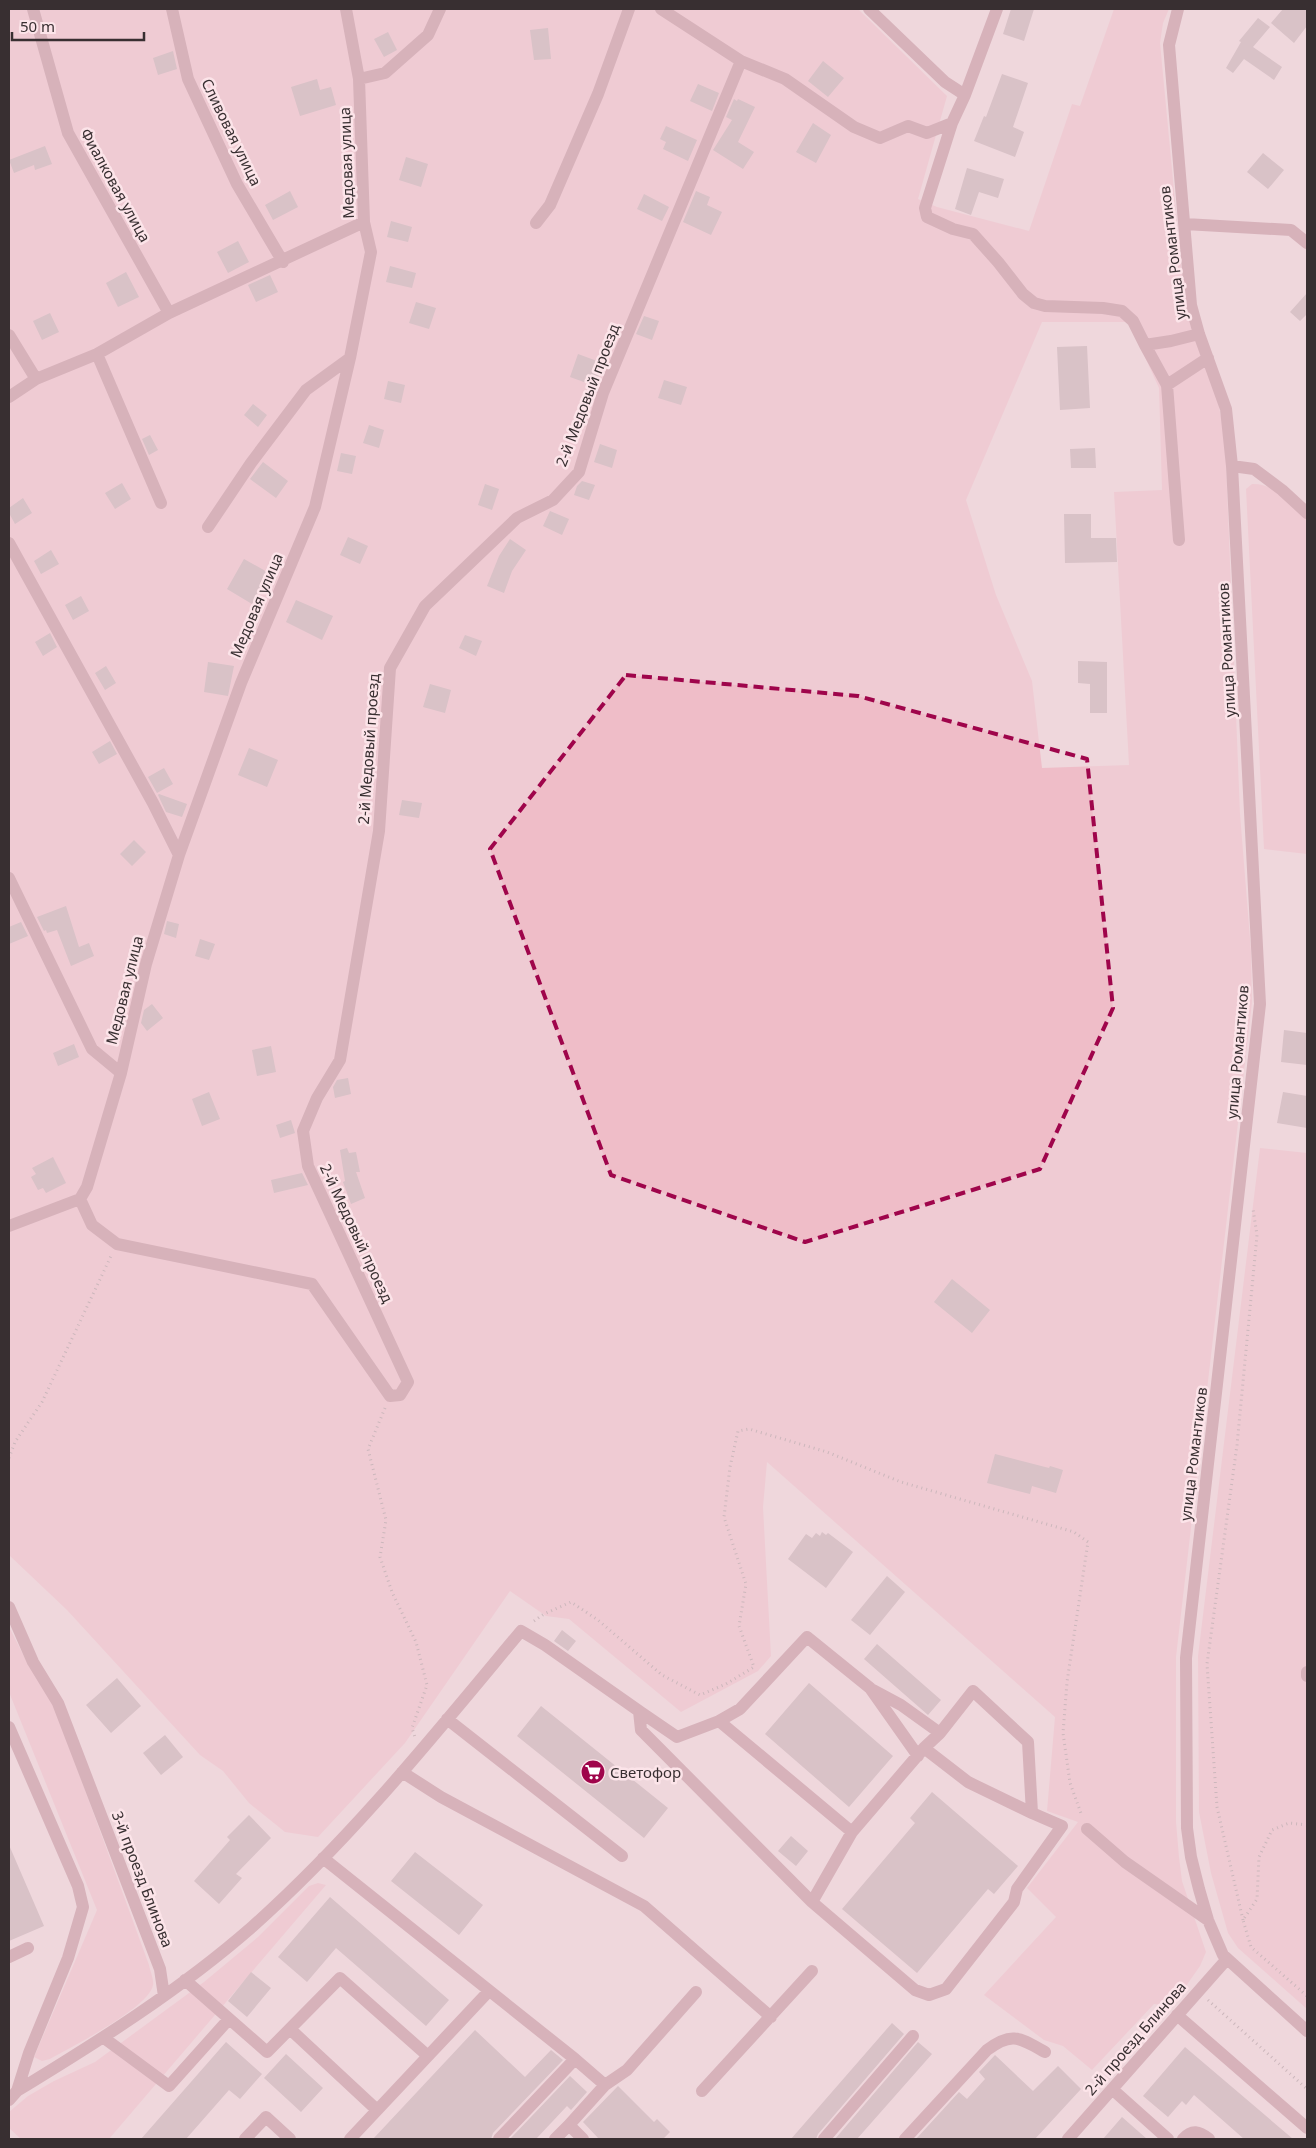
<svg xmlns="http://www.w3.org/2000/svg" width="1316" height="2148" font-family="'Noto Sans',sans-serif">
<rect width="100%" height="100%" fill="#efd7dc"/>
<path fill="#efbdc8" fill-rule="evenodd" d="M9,9h849l89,87 -29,103 19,8 92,24 43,-127 8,2 34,-97h55l-6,14 -3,20 25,263 32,91 8,40 15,377 11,137 1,51 -76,655v165l3,35 3,24 24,71 -6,14 -28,40 -18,-2 -62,66 -29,-24 -19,-6 -60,-45 72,-78 -29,-29 51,-66 -31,-11 8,-94 -288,-255 -4,45 8,149 -13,15 -77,41 -112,-93 -23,-3 -36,-25 -105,152 -87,94 -33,-5 -36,-29 -26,-32 -23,-16 -133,-145 -58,-55zM1042,322h87l30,66 3,102 -48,2 15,273 -87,3 -10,-87 -36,-86 -30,-95z
M1252,484c22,-1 40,20 55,33v337l-43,-5 -18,-360z
M1260,1148l47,5v856l-69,-61 -10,-15 -17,-60 -12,-61 -1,-156z
M9,1627l20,39 25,39 95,260c1,6 5,14 4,20 -4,23 -82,62 -103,74l-8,2 -8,-4 63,-147 -88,-218z
M318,1883l8,2 -217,254h-88l-12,-11v-16l19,-16 26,-15 41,-19 109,-80 54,-45 51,-51z"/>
<path fill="#bea8ad" d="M1011,9h23l-10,32 -21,-7z
M1283,9h24v17l-13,17 -23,-20z
M1258,18l12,9 -17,20 29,20 -8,13 -30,-21 -11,14 -7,-5 15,-26 -2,-1z
M548,28l3,31 -17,1 -4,-30z
M388,32l9,18 -13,7 -10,-18z
M173,51l4,18 -19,6 -5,-17z
M823,61l21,17 -16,19 -20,-16z
M1002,74l26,9 -15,44 11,5 -9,25 -41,-16 10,-25 2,1z
M317,79l3,11 11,-3 5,18 -36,11 -9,-29z
M698,84l21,9 -7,18 -22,-10z
M734,99l3,2 1,-2 17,8 -17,35 16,10 -11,17 -30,-19 19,-30 -6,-3z
M813,123l18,12 -15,28 -20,-11z
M666,126l31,14 -9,21 -25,-12 3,-7 -6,-3z
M45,146l7,18 -17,6 -1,-5 -20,8 -5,-13z
M1263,153l21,17 -16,19 -21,-17z
M406,157l22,7 -7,23 -22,-7z
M967,168l37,11 -6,19 -19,-6 -8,23 -16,-6z
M290,191l8,16 -25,13 -8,-15z
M696,191l14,6 -3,8 15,7 -11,23 -28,-13z
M644,194l25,13 -7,14 -25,-12z
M391,221l21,6 -4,15 -21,-5z
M238,241l11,21 -21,11 -11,-21z
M390,266l26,7 -4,15 -26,-6z
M126,272l13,25 -21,10 -12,-24z
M270,275l8,17 -22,10 -8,-17z
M1307,293v21l-7,7 -10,-9z
M416,302l20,6 -7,21 -20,-6z
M50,313l9,19 -17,8 -9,-19z
M644,316l15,5 -7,19 -16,-6z
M1087,346l3,62 -30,2 -3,-63z
M578,354l19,7 -2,6 6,2 -6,17 -25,-9z
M664,380l23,7 -6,18 -23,-7z
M388,381l17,4 -4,18 -17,-4z
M253,404l14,11 -9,12 -14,-12z
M369,425l15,5 -5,18 -16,-5z
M150,435l8,15 -9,5 -7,-16z
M600,444l17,6 -5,18 -18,-6z
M1095,448l1,20h-25l-1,-19z
M341,453l15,3 -4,18 -15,-3z
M263,462l25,19 -12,17 -26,-19z
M582,481l13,4 -6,15 -15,-5 3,-9z
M122,483l9,16 -16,10 -10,-16z
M485,484l14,5 -7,21 -14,-5z
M23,498l9,15 -17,11 -6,-11v-5z
M550,511l19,8 -7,16 -19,-9z
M1064,514h27v24h25l1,24 -52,1z
M348,537l20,9 -8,18 -20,-9z
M510,539l16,11 -14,21 -8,22 -17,-7 12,-30z
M51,550l8,14 -18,10 -7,-13z
M244,559l25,14 -17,31 -25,-15z
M81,596l8,15 -16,9 -8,-15z
M296,600l37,16 -11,24 -36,-18z
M50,633l7,14 -14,9 -8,-14z
M465,635l17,6 -6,15 -17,-8z
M1078,661l29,1v51h-17v-29l-12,-1z
M208,662l26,4 -6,30 -24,-4z
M106,666l10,17 -11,7 -10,-17z
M430,684l21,6 -6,23 -22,-6z
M110,741l7,13 -18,10 -7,-12z
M249,748l29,12 -11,27 -29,-12z
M164,768l9,16 -16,9 -9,-16z
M159,794l28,10 -5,13 -16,-5 -8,-17z
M402,800l20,3 -3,15 -20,-3z
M134,840l12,12 -14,14 -12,-12z
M66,906l13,41 10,-4 5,13 -23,10 -14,-36 -10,3 -1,-3 -2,1 -7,-14z
M167,921l12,3 -3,14 -12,-4z
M21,922l7,14 -19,8v-17z
M200,939l15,5 -6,16 -14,-4z
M152,1004l11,14 -16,13 -6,-8 3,-13z
M1284,1030l23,3v32l-26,-3z
M74,1044l5,13 -21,9 -5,-13z
M271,1046l5,26 -19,4 -5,-26z
M348,1078l3,16 -16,4 -2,-11 4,-7z
M209,1092l11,27 -18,7 -10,-27z
M1283,1092l24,4v32l-30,-5z
M291,1120l4,13 -15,5 -4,-13z
M347,1148l2,5 7,-1 4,20h-4l9,26 -14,6 -8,-22 2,-1 -5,-31z
M53,1157l13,26 -20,10 -3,-5 -5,2 -7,-13 5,-3 -4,-6z
M302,1173l6,12 -34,8 -3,-13z
M952,1279l38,31 -18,23 -38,-31z
M995,1454l54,14 1,-2 13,4 -7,23 -24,-7 -2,8 -43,-11z
M822,1532l4,3 2,-2 25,19 -27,36 -38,-29 18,-25 6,4 4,-5 4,3z
M887,1576l18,16 -35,43 -19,-15z
M562,1630l14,11 -8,10 -14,-10z
M877,1644l64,56 -13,15 -64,-56z
M117,1678l24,28 -30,27 -25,-28z
M809,1683l84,73 -44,51 -84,-73z
M541,1706l127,102 -24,30 -127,-102z
M165,1735l18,22 -22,18 -18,-22z
M932,1792l86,74 -24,28 -6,-5 -71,84 -75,-64 73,-86 -5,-5z
M249,1815l22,23 -35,36 6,4 -23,26 -25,-23 36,-41 -3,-3z
M791,1836l17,15 -12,15 -18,-15z
M9,1845l35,81 -35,15z
M415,1852l68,53 -24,30 -68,-54z
M330,1897l119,103 -23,26 -90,-78 -29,34 -29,-25z
M251,1972l20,16 -24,29 -19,-16z
M892,2023l12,11 -86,100 -2,5h-25z
M475,2030l50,47 26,-27 12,10 -70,73 -2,6h-118z
M226,2042l36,32 -22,25 -11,-9 -43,49h-45z
M918,2042l14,12 -75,85h-22z
M1185,2047l108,92h-49l-50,-44 -8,10 -4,-4 -14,16 -25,-21z
M286,2054l37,34 -22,24 -37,-34z
M995,2055l38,36 25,-25 23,23 -46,50h-119l43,-47 8,7 18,-20 -6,-7z
M570,2076l17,16 -16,18 -4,-4 -31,33h-26z
M618,2086l36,36 3,-3 13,13 -7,7h-64l-16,-17z
M1122,2117l25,22h-44z"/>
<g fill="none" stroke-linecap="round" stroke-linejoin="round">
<path stroke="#a29094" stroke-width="3" stroke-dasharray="1 4" stroke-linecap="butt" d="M385,1408l-17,41 18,71 -6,37 12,35 24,50 11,43 -15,43 3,9
M9,1458l6,-16 27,-40 69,-146
M534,1621l10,-7 27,-12 27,18 64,55 38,20 26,-11 28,-17 -15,-41 7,-42 -22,-67 6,-50 8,-36 11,-2 78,23 74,30 173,50 14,10 -21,140 -4,51 7,50 12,33
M1307,1825l-18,-2 -17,7 -13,27 -2,42 -14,21 8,27 56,49
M1243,1920l-26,-113 -10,-143 30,-219 20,-210 -4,-26
M1208,2000l99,89"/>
<path stroke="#ba8591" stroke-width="12" d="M33,9l35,124 101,180
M172,9l16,70 49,105 46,78
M661,9l80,52 44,18 69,48 26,11 28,-12 19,7 25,-10
M869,9l76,73 20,13
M997,9l-32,86 -13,28 -27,85 2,9 26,12 20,5 25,28 25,32 11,9 11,3 58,2 19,3 11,10 12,24 26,-4 28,-7
M1178,9l-9,36 22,260 8,29 27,75 6,57 28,538 -74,654 1,170 4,29 8,32 9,31 15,35 84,76
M359,79l26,-6 43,-38 12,-26
M536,223l14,-18 48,-111 31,-85
M1185,224l106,6 16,13
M9,335l27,44
M1145,345l22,40
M97,354l64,149
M9,397l27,-18 61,-25 72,-41 195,-91
M1232,466l22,3 28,21 25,23
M208,527l43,-64 55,-73 44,-32
M1179,540l-12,-155 41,-27
M9,543l144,260 26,52
M9,878l83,171 29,24
M80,1199l12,26 25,19 195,40 78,112 10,-1 8,-13 -100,-216 -5,-35 14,-33 23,-38 39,-229 11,-163 35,-62 92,-88 36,-18 26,-28 24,-79 138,-332
M80,1199l7,-12 34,-114 25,-109 33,-109 62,-172 74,-176 35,-149 21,-106 -7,-30 -5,-143 -13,-70
M9,1226l71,-27
M9,1607l24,55 25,41 102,266 4,27
M1307,1672v4
M873,1690l28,15 39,28
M639,1711l38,26 42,-16 133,111
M447,1719l175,137
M719,1721l21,-12 67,-72 63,51 48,68
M9,1727l69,159 5,21 -15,51 -39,95 -12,38
M924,1748l44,34 64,31
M402,1772l39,25 203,109 127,111
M1087,1829l38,33 83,58
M323,1858l252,201
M9,1957l19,-9
M185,1980l82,72 73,-74 88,78 -78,83
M1177,2015l130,113
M290,2029l87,81
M104,2038l65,48 60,-67
M428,2056l61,-65
M1112,2089l56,50
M702,2091l110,-120
M9,2100l8,-9c82,-50 163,-101 235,-164 100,-89 184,-194 269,-296l24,14 94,66 2,19 171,172 40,-70 72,-84 16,-15 33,-42 55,51 4,71 30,13 -45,63 -3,13 -68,87 -17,6 -14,-5 -103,-88
M569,2125l36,-40 22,-15 69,-78
M245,2139l21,-22 24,22
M499,2139l76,-80 30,26
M555,2139l14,-14 14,14
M824,2139l89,-103
M905,2139l82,-89c25,-19 33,-12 58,2
M1068,2139l159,-180
M1183,2139c9,-10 16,-8 26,0"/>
</g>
<path d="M0 0H1316V2148H0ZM626,675l232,21 229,63 26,249 -73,161 -235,73 -194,-67 -121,-326z" fill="#efd7dc" fill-opacity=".55" fill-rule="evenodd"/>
<path fill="none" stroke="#9f054b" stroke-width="4" stroke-dasharray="10 6" stroke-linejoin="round" d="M626,675l232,21 229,63 26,249 -73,161 -235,73 -194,-67 -121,-326z"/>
<defs>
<symbol id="supermarket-disc" viewBox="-11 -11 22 22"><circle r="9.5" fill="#9f054b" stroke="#fce4e9"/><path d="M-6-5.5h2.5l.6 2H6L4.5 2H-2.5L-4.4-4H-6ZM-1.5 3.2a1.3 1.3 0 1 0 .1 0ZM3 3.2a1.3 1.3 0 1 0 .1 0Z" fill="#fff"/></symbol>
</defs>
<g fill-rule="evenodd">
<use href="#supermarket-disc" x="579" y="1758" width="28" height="28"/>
</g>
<g text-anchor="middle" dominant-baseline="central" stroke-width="5" stroke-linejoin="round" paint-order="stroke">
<g font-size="15" fill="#382f31" stroke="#fce4e9">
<text transform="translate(232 132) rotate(64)">Сливовая улица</text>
<text transform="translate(346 163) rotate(-92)">Медовая улица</text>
<text transform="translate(116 185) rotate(61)">Фиалковая улица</text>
<text transform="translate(1172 253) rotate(-97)">улица Романтиков</text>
<text transform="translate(587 395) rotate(-69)">2-й Медовый проезд</text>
<text transform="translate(256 605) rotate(-67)">Медовая улица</text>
<text transform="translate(1226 650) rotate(-93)">улица Романтиков</text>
<text transform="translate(368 749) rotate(-86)">2-й Медовый проезд</text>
<text transform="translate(124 990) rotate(-76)">Медовая улица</text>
<text transform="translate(1237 1052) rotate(-85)">улица Романтиков</text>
<text transform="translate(357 1233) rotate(65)">2-й Медовый проезд</text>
<text transform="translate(1193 1454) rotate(-83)">улица Романтиков</text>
<text transform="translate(143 1879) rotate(69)">3-й проезд Блинова</text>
<text transform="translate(1135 2038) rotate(-49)">2-й проезд Блинова</text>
</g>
<g font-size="15" fill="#382f31" stroke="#fce4e9" text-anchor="start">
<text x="610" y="1772">Светофор</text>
</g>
</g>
<rect width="1316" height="2148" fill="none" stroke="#382f31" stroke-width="20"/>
<path d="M12 32v8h132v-8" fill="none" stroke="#382f31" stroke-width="2.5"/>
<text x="20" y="32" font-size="15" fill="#382f31" stroke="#fce4e9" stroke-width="4" paint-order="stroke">50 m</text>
</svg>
